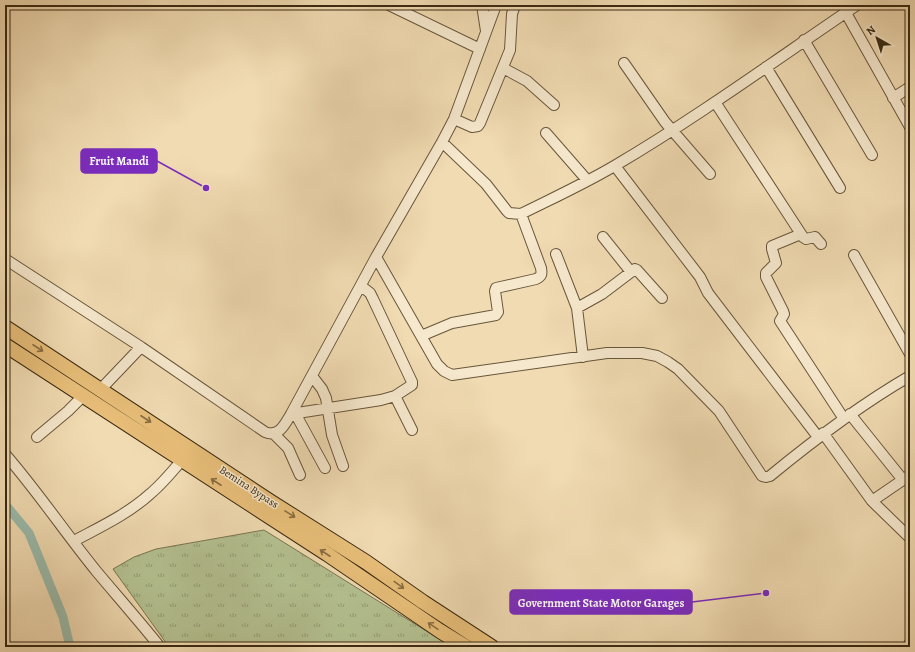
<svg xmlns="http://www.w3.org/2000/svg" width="915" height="652" font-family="Alegreya,serif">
<defs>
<pattern id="grass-tufts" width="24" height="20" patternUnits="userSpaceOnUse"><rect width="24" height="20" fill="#b4c191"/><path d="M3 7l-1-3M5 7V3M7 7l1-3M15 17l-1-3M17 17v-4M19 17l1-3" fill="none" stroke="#939d75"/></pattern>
</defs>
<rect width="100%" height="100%" fill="#f1dbb2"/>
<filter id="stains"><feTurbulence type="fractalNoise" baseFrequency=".005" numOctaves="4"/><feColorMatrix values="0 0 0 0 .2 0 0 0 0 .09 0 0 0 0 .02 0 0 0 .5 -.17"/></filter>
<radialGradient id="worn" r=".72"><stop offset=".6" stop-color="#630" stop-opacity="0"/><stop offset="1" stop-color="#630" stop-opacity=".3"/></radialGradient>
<path fill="url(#grass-tufts)" stroke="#777652" d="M264,530l188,117h-283l-56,-78 21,-12 22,-8z"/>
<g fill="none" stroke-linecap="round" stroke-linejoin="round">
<path stroke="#9bbbab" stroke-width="9" d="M5,504l24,29 34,84 7,30"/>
<defs>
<path id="minor" d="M389,5l91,44
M482,5l4,26
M846,13l64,114
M804,40l68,115
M624,63l41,59 45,52
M766,67l74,121
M503,68l24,13 27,24
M893,98l17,-11
M715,102l88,135 3,2 9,-2 6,7
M454,119l18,8 6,-1 2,-3 30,-73 2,-36 3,-9
M546,133l41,47
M442,142l44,42 21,27 2,2 12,1c32,-16 65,-31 95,-49 83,-49 161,-106 241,-160
M615,166l85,111 8,16 110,144
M801,234l-29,12v3l4,14 -10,10v4l17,34 1,3 -4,7 64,98
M603,237l28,35
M556,254l21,54 6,49
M854,255l56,99
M376,257l61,107 7,7 8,4 155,-22h35l15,3 11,6 10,7 41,42 43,65 4,1 4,-1c45,-37 90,-71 140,-100
M5,259l136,88 124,85c14,6 20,-8 26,-18l85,-157 66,-115 12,-23 42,-114
M577,308l25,-14 33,-25 2,1 25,28
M421,336l31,-13 44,-8 2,-3 -3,-21 1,-3 40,-9c6,-3 6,-5 5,-11l-20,-54
M312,376l10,13 4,9 6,37 11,31
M101,389l40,-42
M395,396l17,34
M295,413l30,55
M291,414l90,-14 14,-4 17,-11v-3l-39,-83 -3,-6 -9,-7
M850,414l53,66
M823,433l49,68
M274,434l14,14 12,27
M37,437l31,-26 15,-15
M5,454c33,38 61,80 92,118 21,25 43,50 63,75
M910,475l-38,26 38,37
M74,541c26,-14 54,-27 76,-47 12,-10 22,-22 32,-34
M907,647l3,-4"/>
<path id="highway" d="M5,327l266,175 95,60 57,40 69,45
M5,345l322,209 113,77 26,16"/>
</defs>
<use href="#minor" stroke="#68563b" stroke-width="12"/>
<use href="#highway" stroke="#3a2a13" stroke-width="16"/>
<use href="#minor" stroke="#f6e8cd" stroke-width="10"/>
<use href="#highway" stroke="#e8be79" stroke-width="14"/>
</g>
<defs><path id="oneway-shaft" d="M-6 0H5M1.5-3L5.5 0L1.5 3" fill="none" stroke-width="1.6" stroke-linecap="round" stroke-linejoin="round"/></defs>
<g stroke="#886d41">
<use href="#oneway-shaft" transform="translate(38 348) rotate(33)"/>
<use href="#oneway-shaft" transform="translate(146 419) rotate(33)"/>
<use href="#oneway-shaft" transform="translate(216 482) rotate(-147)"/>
<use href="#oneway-shaft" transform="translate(290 514) rotate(32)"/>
<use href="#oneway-shaft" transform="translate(325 553) rotate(-147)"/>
<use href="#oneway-shaft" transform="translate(399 585) rotate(36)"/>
<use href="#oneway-shaft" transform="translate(433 626) rotate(-146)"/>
</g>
<g text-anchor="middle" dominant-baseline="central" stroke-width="3" stroke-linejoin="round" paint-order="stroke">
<g font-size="11" fill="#3a2a13" stroke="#f6e8cd">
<text transform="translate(249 487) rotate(33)">Bemina Bypass</text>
</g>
</g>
<path fill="none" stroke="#7b2cbf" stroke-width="1.5" d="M206 188L157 161M766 593L692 602"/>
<g fill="#7b2cbf" stroke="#f6e8cd" stroke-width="1.5">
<circle cx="206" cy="188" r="4"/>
<circle cx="766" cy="593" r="4"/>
</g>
<g fill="#7b2cbf" stroke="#7b2cbf" stroke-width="1.5">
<rect x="81" y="149" width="76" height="24" rx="4"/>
<rect x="510" y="590" width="182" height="24" rx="4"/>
</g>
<g font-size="12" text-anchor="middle" font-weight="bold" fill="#fff">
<text x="119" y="165">Fruit Mandi</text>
<text x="601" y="607">Government State Motor Garages</text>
</g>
<rect width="915" height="652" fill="none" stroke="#f1dbb2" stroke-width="20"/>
<rect x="6" y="6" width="903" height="640" fill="none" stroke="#3a2a13" stroke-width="2"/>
<rect x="10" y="10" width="895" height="632" fill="none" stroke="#3a2a13"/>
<g transform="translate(877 38) rotate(321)" stroke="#f6e8cd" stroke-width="3" paint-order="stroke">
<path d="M0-3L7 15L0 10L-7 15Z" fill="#3a2a13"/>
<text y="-6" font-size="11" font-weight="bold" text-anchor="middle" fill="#3a2a13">N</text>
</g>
<rect width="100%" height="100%" filter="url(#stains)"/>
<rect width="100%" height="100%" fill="url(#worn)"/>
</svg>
